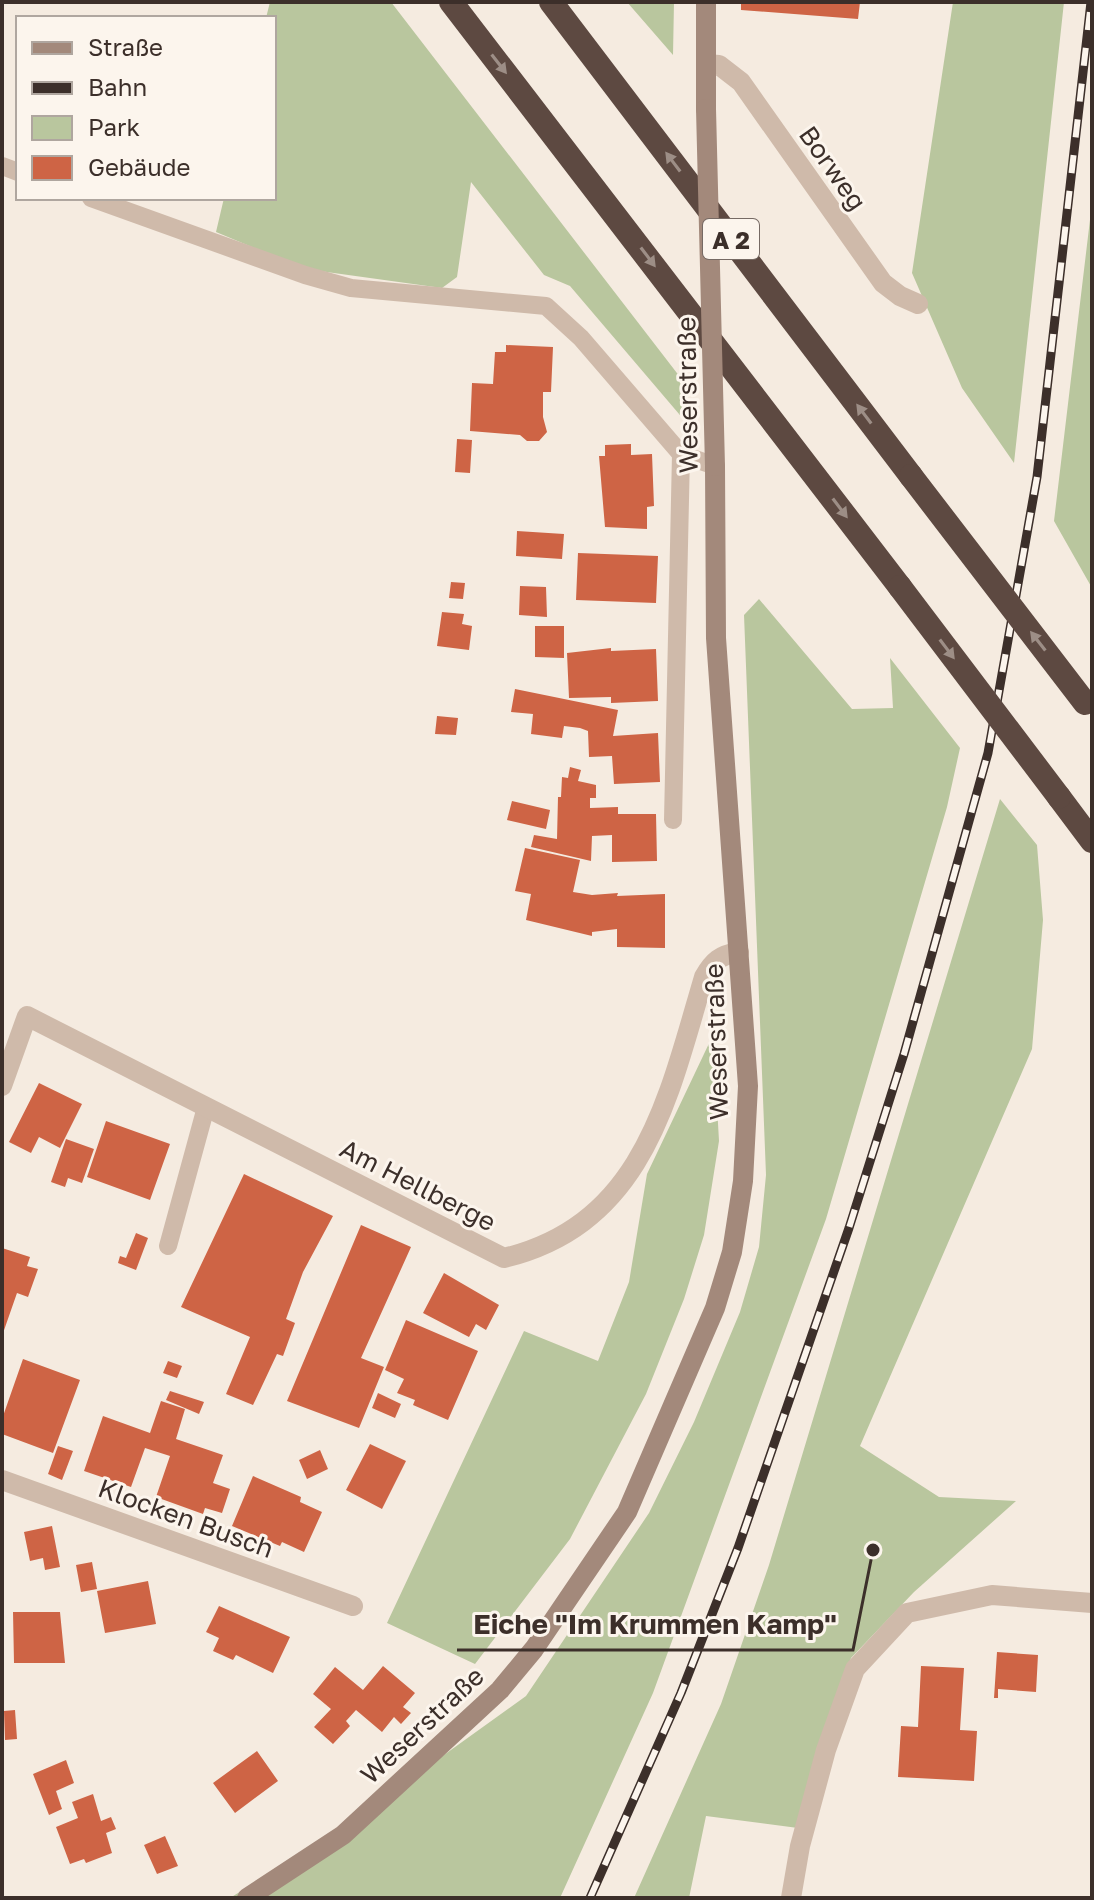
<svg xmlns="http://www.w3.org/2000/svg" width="1094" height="1900" font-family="'Golos Text',sans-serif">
<rect width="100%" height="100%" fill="#f5ebe0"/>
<path fill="#b9c69e" d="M270,2h121l289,375 5,44 -115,-135 -26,-11 -73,-93 -14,95 -15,11 -137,-19 -89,-37 8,-34h50v-180h-8z
M627,2h47l-1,53z
M953,2h111l-50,461 -52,-75 -50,-115z
M1092,203v385l-38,-67z
M759,599l93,110 41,-1 -3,-50 70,90 -13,59 -121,412 -173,474 -93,205h-330l111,-69 185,-133 123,-183 45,-91 46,-110 19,-65 7,-72 -22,-560z
M1000,799l37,46 6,75 -11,129 -172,397 79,51 77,4 -102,91 -63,66 -53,170 -92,-12 -17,82h-55l87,-194 48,-139z
M713,1035l6,106 -15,94 -20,64 -38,95 -76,145 -95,125 -88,-41 137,-292 74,30 31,-79 18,-108z"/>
<path fill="#ce6445" d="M741,2h119l-2,17 -117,-9z
M506,345l47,2 -2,45h-8v25l4,15 -8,9h-12l-7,-6 -50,-4 2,-48 21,1 2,-32h11z
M457,439l15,1 -2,33 -15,-1z
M631,444v11l21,-1 2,52 -7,1v22l-42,-2 -6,-71h6v-11z
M517,531l47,3 -2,25 -46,-3z
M578,553l80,3 -2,47 -80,-3z
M451,582l14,1 -2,16 -14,-1z
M520,586l26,1 1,30 -28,-2z
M442,612l22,2 -2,10 10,2 -3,24 -32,-4z
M535,626h29v32l-29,-1z
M611,648v3l45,-2 2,52 -47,2v-6l-42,1 -2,-45z
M515,689l103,21 -5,26 45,-3 2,49 -46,2 -2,-28 -23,1 -1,-26 -8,-3 -16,-2 -2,12 -31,-4 2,-20 -22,-2z
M437,716l21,2 -2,17 -21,-1z
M570,767l11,3 -3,11 18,4v13h-6v10l28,-1v7h38l1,47 -45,1v-27l-20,1 -1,25 -60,-14 3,-12 23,4 1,-42h3l1,-20 6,1z
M512,801l38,9 -4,19 -39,-9z
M525,848l55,12 -7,32 19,3 26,-2 -1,3 48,-2v54l-48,-1v-18l-25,3v4l-66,-16 5,-26 -16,-3z
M39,1083l43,21 -22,44 -21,-11 -8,16 -22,-11z
M106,1121l64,23 -20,56 -63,-23z
M66,1139l28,10 -12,34 -14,-5 -3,9 -14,-5z
M244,1174l89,42 -30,56 -17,47 9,4 -12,33 -6,-2 -24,51 -27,-11 24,-57 -69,-30z
M361,1225l50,22 -50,111 23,9 -25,61 -72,-27z
M136,1233l12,5 -12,32 -18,-7 2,-7 6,2z
M2,1248l28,9 -3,9 11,3 -10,28 -11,-4 -15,43z
M444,1273l55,32 -13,25 -10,-6 -7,13 -46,-24z
M406,1320l72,31 -30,69 -35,-15 2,-5 -18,-7 7,-14 -19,-9z
M23,1359l57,21 -27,73 -51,-19v-15z
M168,1361l14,5 -5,12 -14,-5z
M170,1391l34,11 -5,12 -33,-14z
M378,1393l23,11 -6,14 -23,-10z
M161,1401l24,8 -9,30 47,16 -10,28 17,6 -8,24 -17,-5 -2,6 -47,-17 14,-41 -25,-8 -14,39 -47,-16 19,-55 47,17z
M370,1444l36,17 -24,48 -36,-19z
M58,1446l15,5 -11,29 -14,-6z
M320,1450l8,19 -21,10 -8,-19z
M253,1476l48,21 -1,5 22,10 -18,40 -22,-10 -2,4 -48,-20z
M52,1526l8,41 -15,3 -2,-12 -13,3 -6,-29z
M92,1562l5,27 -16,3 -5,-27z
M148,1581l8,43 -51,9 -8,-42z
M219,1606l71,31 -17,36 -37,-18 -3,5 -20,-9 6,-13 -13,-6z
M13,1612h47l5,51h-51z
M997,1652l41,3 -2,37 -38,-3v9h-4z
M383,1666l32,27 -12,14 8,6 -10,11 -7,-7 -12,15 -26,-22 -10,11 4,5 -17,18 -19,-17 17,-18 -18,-15 22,-27 28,23z
M921,1666l43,2 -4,62 17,1 -3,50 -76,-4 3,-51 17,1z
M15,1710l2,29 -12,1 -1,-29z
M257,1751l21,30 -43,32 -22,-30z
M66,1760l8,23 -18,8 6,18 -13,6 -16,-41z
M93,1794l8,27 10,-4 5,12 -10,4 6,20 -26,10 -2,-4 -14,5 -14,-37 22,-9 -6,-16z
M165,1836l13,30 -21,8 -13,-29z"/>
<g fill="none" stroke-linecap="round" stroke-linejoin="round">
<path stroke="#cfbaaa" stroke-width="18" d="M2,166l16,6
M91,198l214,77 46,13 195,18 35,32 100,116 34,12
M673,820l8,-366
M168,1246l38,-139"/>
<path stroke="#cfbaaa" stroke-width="20" d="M706,64l13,1 22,17 142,201 17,13 18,8
M2,1086l25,-70 477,242c140,-34 164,-160 200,-281 9,-16 16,-22 35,-25
M2,1480l351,126
M791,1898l9,-52 26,-96 29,-81 52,-56 85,-18 100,8"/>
<path stroke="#a3897b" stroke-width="20" d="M706,2v107
M247,1898l96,-63 157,-145 34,-41 93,-137 88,-204 17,-56 11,-71 5,-95 -32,-448 -1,-172"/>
<path stroke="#5d4941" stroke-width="24" d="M451,2l449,585
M551,2l360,474
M1059,797l33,44"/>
<defs>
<path id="rail" d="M590,1898l91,-205 57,-145 111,-320 55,-174 84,-301 49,-276 54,-475"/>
</defs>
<use href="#rail" stroke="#3c2f2a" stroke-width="9"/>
<use href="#rail" stroke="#fcf5ed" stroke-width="6" stroke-dasharray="18" stroke-linecap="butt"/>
<path stroke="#a3897b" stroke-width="20" d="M706,109l9,357"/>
<path stroke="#5d4941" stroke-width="24" d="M911,476l174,227
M900,587l159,210"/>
</g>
<defs><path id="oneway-solid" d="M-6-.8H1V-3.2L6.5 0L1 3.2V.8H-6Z" transform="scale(2)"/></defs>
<g fill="#9d8e86">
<use href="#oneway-solid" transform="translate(499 64) rotate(52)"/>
<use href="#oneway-solid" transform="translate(673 162) rotate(-127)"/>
<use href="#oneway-solid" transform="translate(648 257) rotate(53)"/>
<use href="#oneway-solid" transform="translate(864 414) rotate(-127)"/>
<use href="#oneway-solid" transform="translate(840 508) rotate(53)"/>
<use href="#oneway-solid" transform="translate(1038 641) rotate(-128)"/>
<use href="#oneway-solid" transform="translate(947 649) rotate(53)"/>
</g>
<g text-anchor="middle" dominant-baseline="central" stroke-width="6" stroke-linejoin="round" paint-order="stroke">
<rect fill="#fcf5ed" stroke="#766a64" stroke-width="2" x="703" y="219" width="56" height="40" rx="6"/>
<g font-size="24" font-weight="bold" fill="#3c2f2a">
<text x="731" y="239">A 2</text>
</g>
<g font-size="26" fill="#3c2f2a" stroke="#fcf5ed">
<text transform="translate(833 168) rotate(55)">Borweg</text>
<text transform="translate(687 395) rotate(-91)">Weserstraße</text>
<text transform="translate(716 1042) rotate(-92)">Weserstraße</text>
<text transform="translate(418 1185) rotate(27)">Am Hellberge</text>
<text transform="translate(186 1518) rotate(20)">Klocken Busch</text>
<text transform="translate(422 1725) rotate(-43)">Weserstraße</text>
</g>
</g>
<path fill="none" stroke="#3c2f2a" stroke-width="3" d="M873 1550L853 1650H457"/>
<circle fill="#3c2f2a" stroke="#fcf5ed" stroke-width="3" cx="873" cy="1550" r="8"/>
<g font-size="28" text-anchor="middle" font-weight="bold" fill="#3c2f2a" stroke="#fcf5ed" stroke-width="6" stroke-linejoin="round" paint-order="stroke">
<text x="655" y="1634">Eiche "Im Krummen Kamp"</text>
</g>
<rect width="1094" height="1900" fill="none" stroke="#3c2f2a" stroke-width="8"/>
<rect x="16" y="16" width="260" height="184" fill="#fcf5ed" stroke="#afa69f" stroke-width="2"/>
<rect x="32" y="42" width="40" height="12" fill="#a3897b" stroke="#afa69f" stroke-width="2"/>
<text x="88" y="56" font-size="24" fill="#3c2f2a">Straße</text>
<rect x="32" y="82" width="40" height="12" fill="#3c2f2a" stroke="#afa69f" stroke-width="2"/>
<text x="88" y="96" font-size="24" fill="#3c2f2a">Bahn</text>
<rect x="32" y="116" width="40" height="24" fill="#b9c69e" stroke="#afa69f" stroke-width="2"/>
<text x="88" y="136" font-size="24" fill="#3c2f2a">Park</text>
<rect x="32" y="156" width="40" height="24" fill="#ce6445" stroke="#afa69f" stroke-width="2"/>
<text x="88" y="176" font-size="24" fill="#3c2f2a">Gebäude</text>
</svg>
